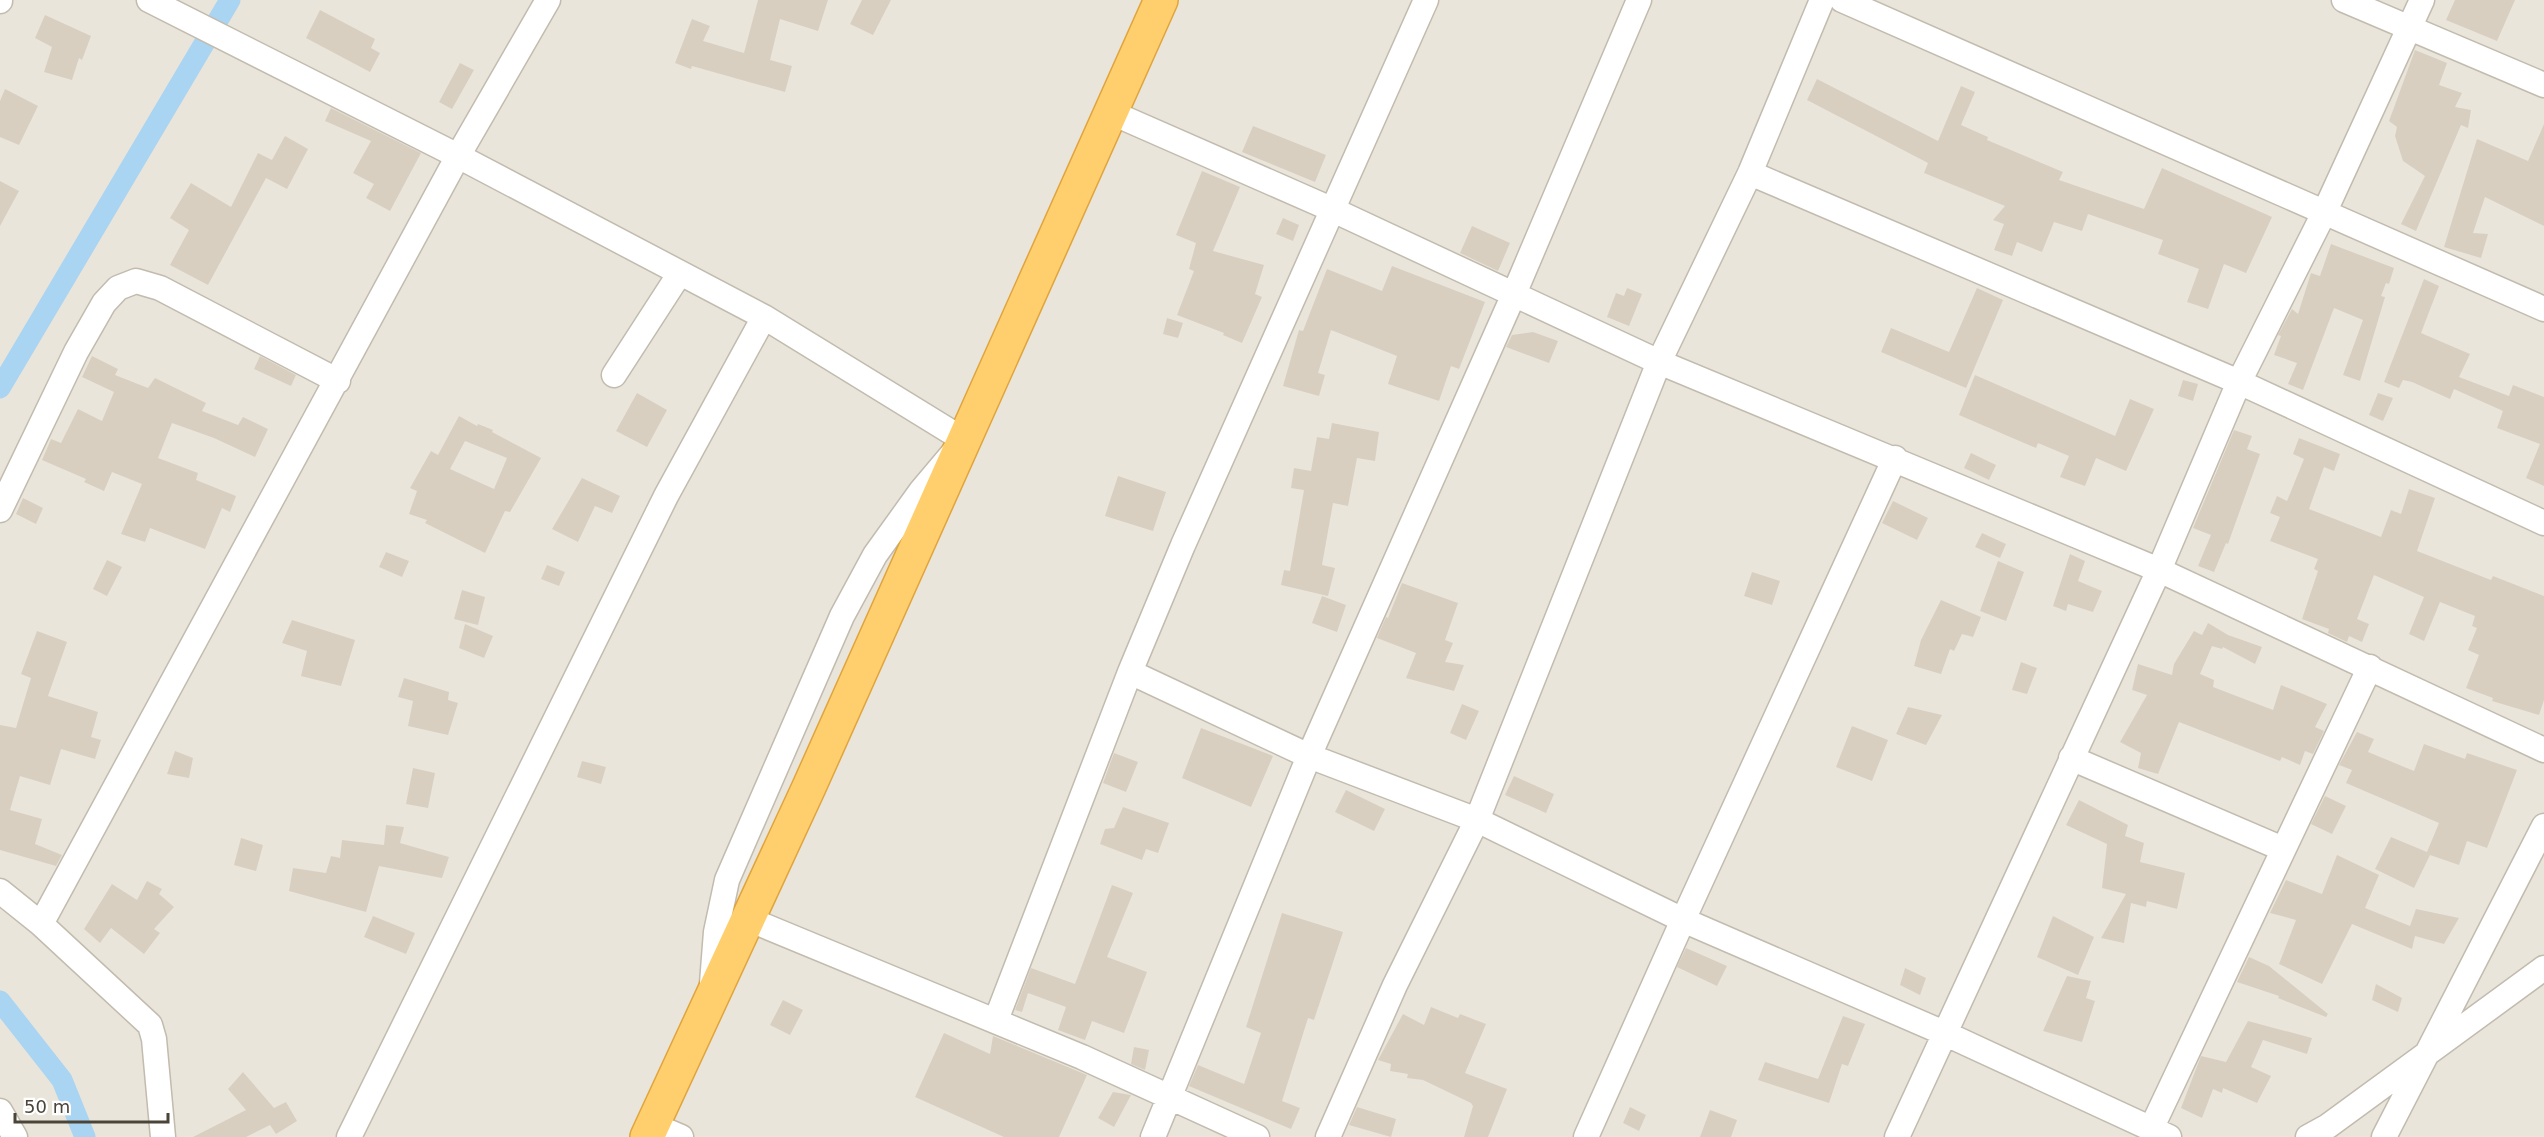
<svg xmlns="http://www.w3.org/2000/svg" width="2544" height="1137" font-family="'DejaVu Sans',sans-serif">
<rect width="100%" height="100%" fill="#f6f3ec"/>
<path fill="#eae5da" d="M0,0h2544v1137h-2544z"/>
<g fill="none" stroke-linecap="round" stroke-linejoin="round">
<path stroke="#a9d4f2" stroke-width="21" d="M0,388l230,-388
M0,1001l62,79 23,57"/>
</g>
<path fill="#d8cfc1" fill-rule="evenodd" d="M758,0h70l-10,31 -38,-12 -10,41 22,6 -7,26 -93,-26 -1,3 -16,-6 17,-44 18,7 -7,15 41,12z
M862,0h29l-18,35 -23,-11z
M2455,0h60l-18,41 -51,-21z
M320,10l55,29 -4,9 9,5 -10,19 -64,-34z
M45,15l46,21 -9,24 -3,-2 -7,22 -28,-8 8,-25 -17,-9z
M2415,50l32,13 -8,22 23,8 -7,14 16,3 -3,18 -7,-3 -45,106 -15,-7 24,-48 -22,-15 -8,-25 2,-9 -8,-6z
M460,63l14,7 -22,39 -13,-7z
M1817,79l121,62 23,-55 14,6 -14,33 27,12 -1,3 76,32 -4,8 85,29 18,-41 110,49 -26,56 -22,-9 -16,45 -21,-7 12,-33 -41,-15 5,-14 -75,-26 -6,17 -28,-9 -12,30 -25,-10 -5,14 -18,-6 10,-26 -11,-4 12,-14 -81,-33 4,-10 -121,-63z
M5,89l33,17 -19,39 -19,-8v-36z
M331,108l90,45 -31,58 -24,-13 8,-14 -21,-11 18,-32 -46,-20z
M2544,124v102l-59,-29 -12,36 15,1 -7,24 -37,-11 33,-108 51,22z
M1253,126l73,29 -11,27 -73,-30z
M285,136l23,13 -21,40 -21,-11 -58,107 -38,-20 19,-35 -19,-12 21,-35 40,24 27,-54 14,7z
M1202,171l38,16 -27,64 51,14 -9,29 7,3 -20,46 -19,-8 1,-2 -47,-18 17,-44 -5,-2 7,-26 -20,-8z
M0,181l19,10 -19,35z
M1283,218l16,7 -6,16 -17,-7z
M1472,226l38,17 -12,28 -38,-18z
M2331,244l63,24 -5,16 -3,-1 -5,13 4,1 -25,84 -17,-6 20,-55 -29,-12 -31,82 -15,-6 9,-21 -23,-8 7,-19 -3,-1 14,-26 6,5 13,-41 9,3z
M1392,266l93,36 -26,67 -8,-3 -12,35 -51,-17 9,-28 -66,-26 -13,43 7,2 -6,21 -36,-10 16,-56 4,1 24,-62 55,22z
M2424,279l15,7 -18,47 49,21 -11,23 50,19 4,-11 31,12v89l-18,-8 14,-34 -43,-16 6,-17 -49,-22 -4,10 -38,-17 -9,-2 -4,8 -15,-6z
M1627,288l15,6 -13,32 -22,-9 9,-24 8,3z
M1977,288l26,12 -37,88 -85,-36 10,-24 58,24z
M1167,318l16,5 -5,15 -15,-4z
M1533,332l25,9 -9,22 -43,-16 6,-12z
M92,356l26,13 -3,6 33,13 7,-10 51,25 -4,8 36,14 5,-8 25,12 -13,28 -41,-19 -42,-15 -14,35 40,15 -2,7 40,16 -6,16 -8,-4 -17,41 -55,-21 -5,14 -24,-8 21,-50 -30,-12 -8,19 -20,-9 2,-3 -44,-19 9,-21 10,4 17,-34 24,12 12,-29 -32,-15z
M260,356l36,19 -5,11 -37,-17z
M1975,375l140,61 15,-37 24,10 -28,62 -30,-13 -11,28 -25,-9 9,-21 -31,-13 -2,5 -77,-33z
M2183,380l15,4 -5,17 -15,-5z
M637,393l30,17 -20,37 -31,-16z
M2378,393l15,5 -10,23 -14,-6z
M459,416l18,10 1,-2 15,6 -1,2 49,26 -31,54 -5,-1 -20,42 -60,-30 2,-3 -18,-6 8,-23 -7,-3 21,-37 7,4zM465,441l42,17 -13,31 -44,-20z
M1332,423l47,9 -4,29 -18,-3 -9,48 -15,-3 -11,62 13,3 -7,28 -47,-11 3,-15 6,1 14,-81 -13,-2 3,-20 17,3 6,-34 12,2z
M2234,430l18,6 -5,13 13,5 -32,90 -2,-1 -12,29 -16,-6 13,-31 -18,-7z
M2299,438l41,16 -6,17 -10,-4 -15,42 72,28 10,-27 10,4 8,-25 26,9 -18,53 74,29 2,-4 51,20v104l-5,15 -47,-14 1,-3 -27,-10 13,-33 -11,-5 9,-22 -5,-2 3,-10 -35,-14 -16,39 -15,-7 15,-37 -50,-22 -17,44 12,5 -7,18 -13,-6 -2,6 -19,-9 1,-4 -27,-10 16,-48 -4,-2 4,-10 -48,-18 10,-24 -10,-4 7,-17 10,5 17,-42 -11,-5z
M1971,453l25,12 -7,15 -25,-12z
M1118,476l48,16 -13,39 -48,-15z
M582,478l38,18 -8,17 -17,-7 -17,36 -26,-13z
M23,498l20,10 -7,16 -20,-10z
M1893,501l35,17 -11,22 -35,-17z
M1982,533l24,11 -6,14 -25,-11z
M386,552l23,9 -7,16 -23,-10z
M2070,554l15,7 -7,20 24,10 -9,21 -25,-8 -2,7 -13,-5z
M107,560l15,7 -15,29 -14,-7z
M1998,561l26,11 -18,49 -26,-10z
M547,565l18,7 -6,14 -18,-7z
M1752,572l28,9 -8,24 -28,-9z
M1402,583l56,20 -13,37 8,3 -8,19 19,3 -10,26 -48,-13 10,-25 -39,-15 9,-21 2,1z
M462,590l23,7 -7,28 -24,-6z
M1322,596l24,9 -9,27 -25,-9z
M1941,600l40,17 -8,20 -11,-3 -8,17 -4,-2 -9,25 -27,-8 7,-26z
M292,620l63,20 -14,46 -40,-10 6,-25 -25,-8z
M2208,623l20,12 34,12 -7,17 -32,-17 -1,2 -10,-3 -12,28 14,6 -1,7 60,23 8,-25 46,19 -12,23 9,4 -11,23 -8,-3 -5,14 -18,-8 -2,4 -101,-39 -21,52 -20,-6 3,-15 -21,-11 27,-47 -15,-5 6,-26 34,11 2,-11 20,-33 8,4z
M465,624l28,12 -9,22 -25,-10z
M37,631l30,11 -19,54 50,16 -7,25 10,3 -6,19 -34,-10 -11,36 -30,-9 -10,34 32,9 -7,25 27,11 -6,11 -56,-16v-125l16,3 15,-50 -10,-4z
M2021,662l16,6 -10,26 -15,-4z
M404,678l45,14 -1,8 10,3 -10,32 -40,-9 5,-25 -15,-4z
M1462,704l17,7 -13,29 -16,-7z
M1908,707l34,8 -16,30 -30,-11z
M1852,726l36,14 -16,41 -36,-14z
M1201,728l72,28 -22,51 -69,-29z
M2357,732l17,7 -6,13 46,19 10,-27 41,15 2,-6 50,17 -30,78 -20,-7 -8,24 -29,-10 -16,33 -39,-19 16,-32 36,15 12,-29 -93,-40 6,-13 -13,-5z
M175,751l18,7 -4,20 -22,-4z
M1114,753l24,9 -12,30 -23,-9z
M582,761l24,6 -5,17 -24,-7z
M413,768l22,5 -7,35 -22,-4z
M1514,776l40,18 -8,19 -41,-18z
M1346,790l39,19 -11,22 -39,-19z
M2325,796l21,10 -14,28 -21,-10z
M2079,800l49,25 -3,11 19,7 -4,19 45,11 -8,36 -30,-8 -1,6 -15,-4 -7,40 -23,-5 25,-44 -24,-6 5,-44 -41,-19z
M1123,807l46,16 -11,30 -12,-4 -4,11 -42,-16 5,-15 9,-1z
M386,825l18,2 -4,16 49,14 -7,21 -63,-12 -13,46 -77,-21 4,-23 33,5 5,-17 9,2 2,-18 42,5z
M241,838l22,7 -7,26 -22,-6z
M2337,855l42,20 -14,33 45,18 6,-17 43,9 -15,26 -29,-8 -3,13 -60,-25 -30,60 -43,-20 17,-44 -26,-7 16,-33 36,14z
M147,881l15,8 -3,5 15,13 -20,22 6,4 -16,21 -33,-26 -11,15 -16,-14 28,-45 25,16z
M1112,885l21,8 -26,64 40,15 -23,61 -32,-12 -7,19 -27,-10 8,-23 -38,-14 -6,19 -7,-2 16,-42 44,16z
M1282,913l61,19 -29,88 -6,-2 -26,83 18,7 -9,21 -102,-43 9,-21 46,19 17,-51 -15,-6z
M373,916l42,17 -9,21 -42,-17z
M2053,916l41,21 -16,38 -41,-18z
M1686,948l41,18 -10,20 -40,-19z
M2249,957l20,9 59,48 -2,3 -48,-19 1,-2 -42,-14z
M1905,968l21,10 -6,17 -20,-10z
M2067,976l24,5 -5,17 9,3 -13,41 -39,-11z
M2376,984l26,14 -4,14 -26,-12z
M783,1000l20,10 -13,25 -20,-10z
M1431,1007l27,11 2,-4 26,10 -21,49 42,16 -19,48h-24l9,-31 -2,-3 -48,-23 -16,-2 1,-4 -18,-3 1,-7 -13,-4 25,-46 21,11z
M1843,1016l22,8 -17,42 -6,-2 -13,39 -71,-23 7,-18 53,17z
M2248,1021l64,17 -5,16 -44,-14 -12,27 20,9 -14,27 -34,-15 -1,5 -9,-4 -11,29 -21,-10 20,-52 25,6z
M944,1033l46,21 3,-18 94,39 -28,62h-55l-89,-40z
M1134,1047l15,3 -4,20 -14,-6z
M243,1072l31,36 12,-6 11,19 -21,13 -6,-9 -24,12h-53l53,-27 -18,-21z
M1113,1092l18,3 -17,32 -16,-9z
M1357,1107l39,12 -5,18 -42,-12z
M1630,1107l16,8 -7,16 -16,-8z
M1710,1110l27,10 -6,17h-31z"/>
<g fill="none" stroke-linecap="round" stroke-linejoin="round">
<defs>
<path id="minor" d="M149,0l309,156 306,161 200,123 -43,51 -46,64 -33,61 -115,264 -11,52 -4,51
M1842,0l702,309
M2344,0l200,85
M0,1v-1
M1110,112l221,97 328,153 500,208 385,180
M1750,173l489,209 305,141
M614,375l66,-102
M0,510l76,-158 28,-49 14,-15 18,-7 24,7 178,93
M1130,672l179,84 168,64 206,100 261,113 225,104
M2071,758l212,91
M0,891l41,33 109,101 4,14 9,98
M748,919l334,138 175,80
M41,924l417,-768 90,-156
M996,1020l134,-348 53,-127 243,-545
M0,1111l15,26
M653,1125l28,12
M2152,1127l218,-460
M349,1137l317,-641 98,-179
M1153,1137l156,-381 205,-462 125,-294
M1328,1137l67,-152 82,-165 182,-458 91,-189 72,-173
M1586,1137l97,-217 212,-462
M1897,1137l262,-567 80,-188 86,-171 97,-211
M2308,1137l20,-11 216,-158
M2384,1137l160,-311"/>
<path id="highway" d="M647,1137l162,-350 352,-787"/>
</defs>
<use href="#minor" stroke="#c2bbae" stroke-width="27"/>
<use href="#highway" stroke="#e0a43c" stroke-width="36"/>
<use href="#minor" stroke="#fff" stroke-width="24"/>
<use href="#highway" stroke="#ffcf6e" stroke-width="33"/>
</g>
<path d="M15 1113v9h153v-9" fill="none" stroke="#4b4439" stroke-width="3"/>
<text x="24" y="1113" font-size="18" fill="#4b4439" stroke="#ffffff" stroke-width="4.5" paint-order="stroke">50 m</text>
</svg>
